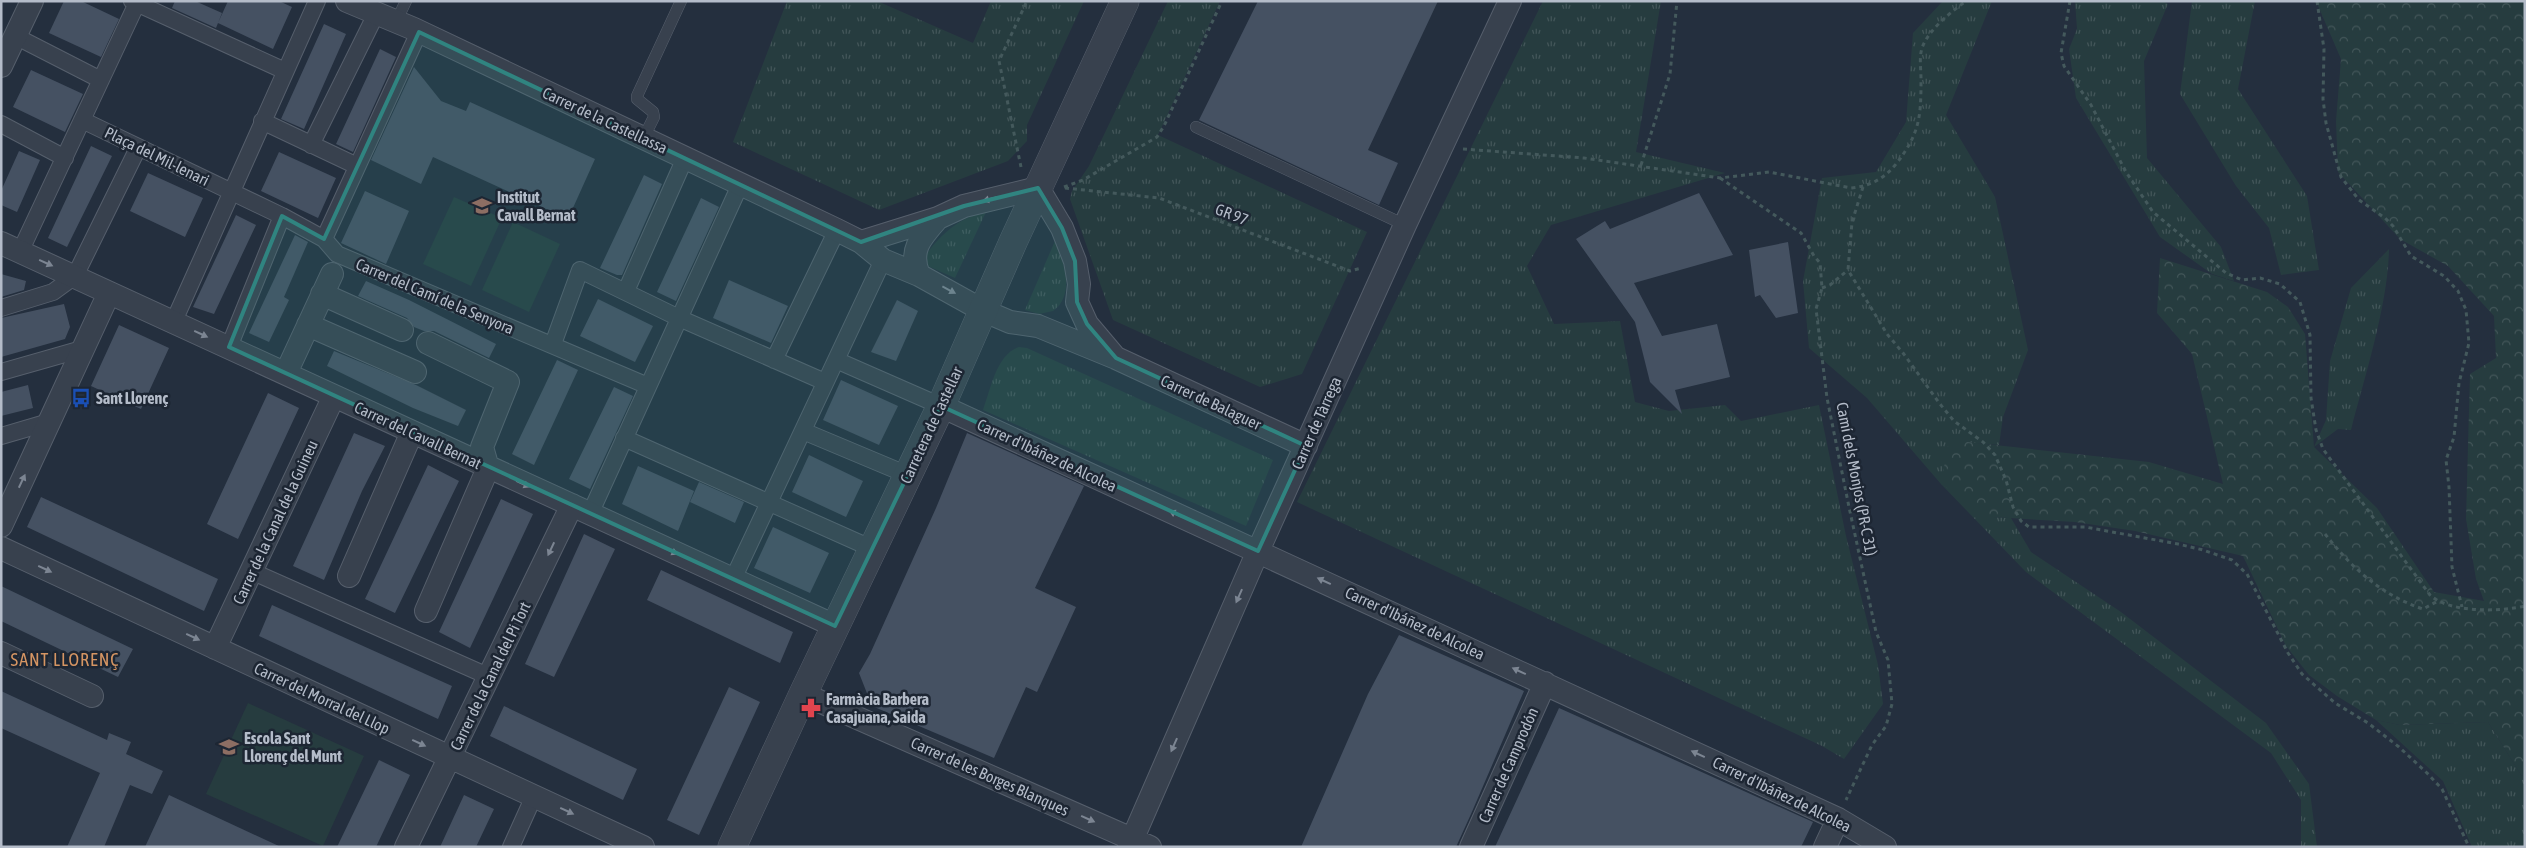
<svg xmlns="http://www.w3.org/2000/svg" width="2526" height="848" font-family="'Asap Condensed',sans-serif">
<defs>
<pattern id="grass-tufts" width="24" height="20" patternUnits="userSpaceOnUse" patternTransform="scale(1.25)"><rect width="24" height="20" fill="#263c3f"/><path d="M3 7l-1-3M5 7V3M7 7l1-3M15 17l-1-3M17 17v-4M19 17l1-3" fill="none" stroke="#435659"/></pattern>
<pattern id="forest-crowns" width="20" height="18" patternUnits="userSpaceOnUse" patternTransform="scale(1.25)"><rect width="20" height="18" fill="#263c3f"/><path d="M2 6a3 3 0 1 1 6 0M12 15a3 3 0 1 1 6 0" fill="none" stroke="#435659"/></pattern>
</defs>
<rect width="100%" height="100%" fill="#242f3e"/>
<path fill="url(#grass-tufts)" d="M787,1h90l96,42 18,-42h93l-57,124v16l-19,20 -129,49 -146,-68z
M1168,1h52l-62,134 209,97 -65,142 -42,13 -147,-67 -43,-121 2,-8 17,-25z
M1543,1h118l-25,151 89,21 -174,52 -24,41 27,58 66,-3 15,81 34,9 56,-6 16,16 78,-16 27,131 32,129 5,39 -39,55 -22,-13 -525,-244z
M1943,1h49l-46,114 49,82 33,153 -25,67 -4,28 -50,-4 44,76 18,1 20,34 90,60 145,111 43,61 8,63h-16v-47l-30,-47 -245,-181 -85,-88 -74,-86 -58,-50 -6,-67 19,-103 54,-6 30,-50 7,-89z
M2075,1h88l5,3 -24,57 3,97 74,89 13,34 -22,-7 -52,-37 -84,-139 -7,-49 8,-20z
M2192,1h63l-17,88 69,107 12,74 -38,5 -12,-47 -33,-42 -56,-92z
M986,212l-31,66 -34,-15c13,-23 38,-47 65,-51z
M1055,241c10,22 20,54 -2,70l-14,3 -14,-4z
M2389,249c-1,56 -24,126 -38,181l-13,-1 -24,18 12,-27 4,-59 21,-73z
M1019,347l8,1 246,112 -27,66 -263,-116c8,-21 13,-55 36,-63z
M2376,720l24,5 88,-3 33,53 4,2v70h-53l-29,-66z"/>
<path fill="url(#forest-crowns)" d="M2316,1h208l1,776 -4,-2 -33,-53 -88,3 -24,-5 -39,-24 -28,-21 -23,-29 -43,-90 -108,-25 -60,-9 -82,-5 -52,-33 8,-44 200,22 74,22 -31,-130 -35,-41 3,-55 107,34 21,15 17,27 9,113 63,61 57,84 50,9 -8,-22 -10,-60 4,-145 26,-16 -2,-42 -46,-50 -48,-27 -62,-67 -2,-51 5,-62z"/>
<path fill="#263c3f" d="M454,197l48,21 -31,68 -48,-22z
M513,222l47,22 -31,68 -47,-22z
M248,703l116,53 -41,90 -117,-52z"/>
<path fill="#455162" d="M64,1h17l38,18 -18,38 -52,-24z
M175,1h20l27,12 -6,15 -44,-20z
M228,1h51l13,6 -19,42 -55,-26z
M1258,1h180l-70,149 30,13 -19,42 -180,-85z
M324,24l22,10 -42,95 -23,-10z
M380,49l16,8 -43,95 -17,-8z
M414,67l27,34 25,10 4,-9 125,57 -27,60 -135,-62 -12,27 -50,-24z
M31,70l52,24 -18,38 -52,-25z
M91,146l21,10 -45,91 -19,-9z
M19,151l21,9 -23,52 -16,-7v-14z
M279,152l57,26 -18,40 -57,-27z
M148,173l55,25 -18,39 -55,-26z
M644,175l18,9 -40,91h-5l-17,-7z
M365,191l44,20 -23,53 -45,-21z
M1699,193l34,62 -99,28 28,53 55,-12 13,53 -55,13 7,24 -32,-32 -15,-60 -59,-83 29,-18 5,8z
M701,198l18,9 -43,94 -19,-9z
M236,215l20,10 -42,89 -21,-7z
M295,235l13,7 -24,55 5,3 -20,42 -20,-9z
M1788,242l10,71 -22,5 -16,-23 -5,2 -6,-47z
M1,274l25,7 -2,9 -23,7z
M729,280l59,26 -17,37 -58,-25z
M366,281l43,19 87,44 -7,14 -55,-27h-10l-10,-4 -7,-9 -49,-22z
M598,299l55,27 -18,36 -55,-26z
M897,300l21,11 -22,50 -25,-9z
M64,304l6,23 -5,12 -64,18v-39z
M119,325l50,23 -28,61 -50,-23z
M334,351l82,34 50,25 -8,16 -45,-18 -86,-42z
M557,360l21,10 -44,95 -22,-11z
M841,380l57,26 -19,39 -56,-25z
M28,385l5,23 -32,8v-24z
M614,387l19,9 -43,93 -21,-10z
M268,393l31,15 -61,131 -31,-15z
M354,433l31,13 -23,45 -38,89 -31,-14z
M967,433l117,53 -49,102 41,19 -39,85 -11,-5 -32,71 -122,-52 -13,-33 11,-19 66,-146z
M809,455l54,26 -17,36 -54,-25z
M428,465l31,16 -64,132 -30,-14z
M638,466l56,25 -16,40 -56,-27z
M699,482l45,20 -9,21 -45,-21z
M41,497l177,82 -14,32 -177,-84z
M501,499l32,15 -63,134 -31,-16z
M773,527l56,26 -19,40 -56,-25z
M584,534l31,15 -61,128 -29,-13z
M661,570l132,62 -13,31 -133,-63z
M1,586l132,63 -15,28 -117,-56z
M272,605l180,81 -14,33 -179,-83z
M1399,635l125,56 -53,123 -15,33h-155l67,-153z
M729,687l31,15 -61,133 -32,-15z
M1,691l106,49 2,-7 22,9 -5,12 37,17 -11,23 -22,-9 -26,62h-37l33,-74 -99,-45z
M504,706l133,63 -14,31 -133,-64z
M1559,708l254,114 -12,25h-306z
M379,760l31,15 -34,72h-39z
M169,795l112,52h-136z
M464,795l30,14 -18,38h-36z"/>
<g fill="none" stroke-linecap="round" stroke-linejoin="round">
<defs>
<path id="service" d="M396,22l10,-21
M1196,127l209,98
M643,139l11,-22 -1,-5 -16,-13v-3l44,-95"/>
<path id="pedestrian" d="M132,1l153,70
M15,36l86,44
M82,120l200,96 42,23 13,15 311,132
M262,121l95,45
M1,124l64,34
M311,145l65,-131
M324,239l95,-207
M20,252l118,-251
M626,291l59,-133
M1,308l52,-16 22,-16 63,-128
M174,321l143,-320
M553,344l27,-74 99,48 146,64
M229,347l53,-131
M774,360l63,-130
M836,360l105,46
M1,372l81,-23
M803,431l105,44
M1,436l48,-14
M624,438l249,111
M590,514l150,-329
M251,571l239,106
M733,579l150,-319
M511,847l23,-51"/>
<path id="minor" d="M347,1l67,28 423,201 24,12 22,18 36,15 63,35 28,12 28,4 78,32 190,88
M1,66l31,-65
M861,242l77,-24 26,-12 74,-18 24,40 13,33 4,23 -2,18 10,22 27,32
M1,243l834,383
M919,275c-11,-25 3,-39 19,-57
M322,294l80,36
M308,325l107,47
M286,373l46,-99
M941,406l897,413 47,28
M1,526l108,-233
M1,548l642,299
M349,576l63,-144
M426,611l62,-143 -6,-21 26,-65 -80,-39
M215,648l119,-252
M1,653l91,43
M803,694l347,153
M406,847l166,-342
M1129,847l129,-296 147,-326 105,-224
M1471,847l74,-164
M1825,847l13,-28"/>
<path id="tertiary" d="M732,847l71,-153 138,-288 72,-164 112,-241"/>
</defs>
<use href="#service" stroke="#565f6c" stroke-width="12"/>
<use href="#pedestrian" stroke="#565f6c" stroke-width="18"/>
<use href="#minor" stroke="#565f6c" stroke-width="24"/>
<use href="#tertiary" stroke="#565f6c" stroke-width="29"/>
<path stroke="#44595c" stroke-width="3" stroke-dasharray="4 4" stroke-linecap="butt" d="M2070,1l-9,52 3,13 27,39 35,67 27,40 73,61 16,7 18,-2 20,6 20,18 10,33 1,63 5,32 7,19 107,146c19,18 70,17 95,11
M2317,1l7,48 -1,50 3,24 15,54 18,23 26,18 8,8 18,30 33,20 14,15 8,19 3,33 -10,40 -5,54 -8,23 3,27 3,80 10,40
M1463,149l121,9 136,20 49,-6 82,16c19,-2 33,-9 45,-24 24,-31 25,-47 25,-85 0,-10 -2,-21 1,-31 7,-19 28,-35 44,-47
M1641,165l29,-91 7,-73
M1021,167l-22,-106 28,-60
M1720,178l81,55 13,23 6,7 2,25 -6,21 11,89 22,109 27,125 12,28 4,44 -6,22 -14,19 -26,55
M1064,187l19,-7 74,-43 7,-11 58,-125
M1863,187l-11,35 -4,48 39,64 16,19 37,51 14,17 29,21 12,13 11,25 7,27 8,14 8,6h56l93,17 25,6 29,10 15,14 41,79 14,21 33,29 33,20 31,24 28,26 15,16 27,58
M1065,188l94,10 191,73 12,-3
M1822,288l8,-3 18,-15
M2325,534c27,34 56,61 98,75l15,-8"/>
<use href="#service" stroke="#38414e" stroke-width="11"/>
<use href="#pedestrian" stroke="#38414e" stroke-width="16"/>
<use href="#minor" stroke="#38414e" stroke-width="22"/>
<use href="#tertiary" stroke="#38414e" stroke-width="28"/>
</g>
<defs><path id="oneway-solid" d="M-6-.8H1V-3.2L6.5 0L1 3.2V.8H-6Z" transform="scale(1.25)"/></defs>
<g fill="#7c8592">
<use href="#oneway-solid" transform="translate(990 199) rotate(166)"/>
<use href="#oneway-solid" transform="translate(46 263) rotate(24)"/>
<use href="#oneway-solid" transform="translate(949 290) rotate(28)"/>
<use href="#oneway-solid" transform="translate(201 334) rotate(25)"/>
<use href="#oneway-solid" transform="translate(22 481) rotate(-65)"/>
<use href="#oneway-solid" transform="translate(523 484) rotate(24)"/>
<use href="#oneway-solid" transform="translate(1176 514) rotate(-155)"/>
<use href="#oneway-solid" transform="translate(551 549) rotate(115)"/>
<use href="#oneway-solid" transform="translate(671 551) rotate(25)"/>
<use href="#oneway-solid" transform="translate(45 569) rotate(25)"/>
<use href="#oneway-solid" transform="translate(1324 581) rotate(-155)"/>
<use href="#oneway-solid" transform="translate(1239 596) rotate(114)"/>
<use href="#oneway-solid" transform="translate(193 637) rotate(25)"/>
<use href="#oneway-solid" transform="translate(1519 671) rotate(-155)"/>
<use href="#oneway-solid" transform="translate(419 743) rotate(25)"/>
<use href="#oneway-solid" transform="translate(1174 745) rotate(114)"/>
<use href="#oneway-solid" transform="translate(1698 754) rotate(-155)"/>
<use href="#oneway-solid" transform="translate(567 811) rotate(25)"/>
<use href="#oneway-solid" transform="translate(1088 819) rotate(24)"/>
</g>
<path fill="#308480" fill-opacity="0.2" stroke="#308480" stroke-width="4" stroke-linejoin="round" d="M419,32l442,210 103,-36 74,-18 24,40 13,33 2,41 10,22 29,34 190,88 -48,105 -317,-145 -106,220 -606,-279 53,-131 42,23z"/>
<defs>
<symbol id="school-bare" viewBox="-9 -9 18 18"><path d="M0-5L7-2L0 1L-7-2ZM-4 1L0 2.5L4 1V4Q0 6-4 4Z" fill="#8d6e63" stroke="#1d2633" stroke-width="2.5" paint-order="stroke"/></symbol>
<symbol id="bus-bare" viewBox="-9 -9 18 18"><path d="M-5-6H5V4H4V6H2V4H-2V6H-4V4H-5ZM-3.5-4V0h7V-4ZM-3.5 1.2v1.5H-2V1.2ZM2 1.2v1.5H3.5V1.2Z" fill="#1a4fb4" stroke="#1d2633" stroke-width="2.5" paint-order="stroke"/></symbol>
<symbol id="pharmacy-bare" viewBox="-9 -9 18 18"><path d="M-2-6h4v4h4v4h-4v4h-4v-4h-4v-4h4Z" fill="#e0444e" stroke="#1d2633" stroke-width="2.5" paint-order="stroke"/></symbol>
</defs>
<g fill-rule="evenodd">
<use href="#school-bare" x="468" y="192" width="28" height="28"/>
<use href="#bus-bare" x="67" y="384" width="28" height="28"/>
<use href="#pharmacy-bare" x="797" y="694" width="28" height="28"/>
<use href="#school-bare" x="215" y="733" width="28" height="28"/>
</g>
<g text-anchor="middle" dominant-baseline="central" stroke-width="5" stroke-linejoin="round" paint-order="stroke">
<g font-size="16" fill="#b4bcc9" stroke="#1d2633">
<text transform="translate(605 120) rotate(25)">Carrer de la Castellassa</text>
<text transform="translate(157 156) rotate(26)">Plaça del Mil-lenari</text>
<text transform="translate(1232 214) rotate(21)">GR 97</text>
<text transform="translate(435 296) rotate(23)">Carrer del Camí de la Senyora</text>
<text transform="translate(1211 402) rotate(25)">Carrer de Balaguer</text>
<text transform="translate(1316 423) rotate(-66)">Carrer de Tàrrega</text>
<text transform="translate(931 425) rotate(-65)">Carretera de Castellar</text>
<text transform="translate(418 435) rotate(25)">Carrer del Cavall Bernat</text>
<text transform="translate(1047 455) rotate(25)">Carrer d'Ibáñez de Alcolea</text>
<text transform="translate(1857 479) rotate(79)">Camí dels Monjos (PR-C 31)</text>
<text transform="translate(275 522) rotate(-65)">Carrer de la Canal de la Guineu</text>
<text transform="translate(1415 623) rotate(25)">Carrer d'Ibáñez de Alcolea</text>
<text transform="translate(490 676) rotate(-64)">Carrer de la Canal del Pi Tort</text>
<text transform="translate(322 698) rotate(25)">Carrer del Morral del Llop</text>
<text transform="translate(1508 765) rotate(-66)">Carrer de Camprodón</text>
<text transform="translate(990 776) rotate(24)">Carrer de les Borges Blanques</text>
<text transform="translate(1782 794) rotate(26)">Carrer d'Ibáñez de Alcolea</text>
</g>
<g font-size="16" font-weight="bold" fill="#b4bcc9" stroke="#1d2633" text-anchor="start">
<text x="497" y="197">Institut<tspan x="497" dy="18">Cavall Bernat</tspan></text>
<text x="96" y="398">Sant Llorenç</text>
<text x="826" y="699">Farmàcia Barbera<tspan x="826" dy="18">Casajuana, Saida</tspan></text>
<text x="244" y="738">Escola Sant<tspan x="244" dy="18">Llorenç del Munt</tspan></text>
</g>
<g font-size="18" letter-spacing="1" fill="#d59563" stroke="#1d2633">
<text x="65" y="659">SANT LLORENÇ</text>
</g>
</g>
<rect width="2526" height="848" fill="none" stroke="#b4bcc9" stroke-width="5"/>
</svg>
